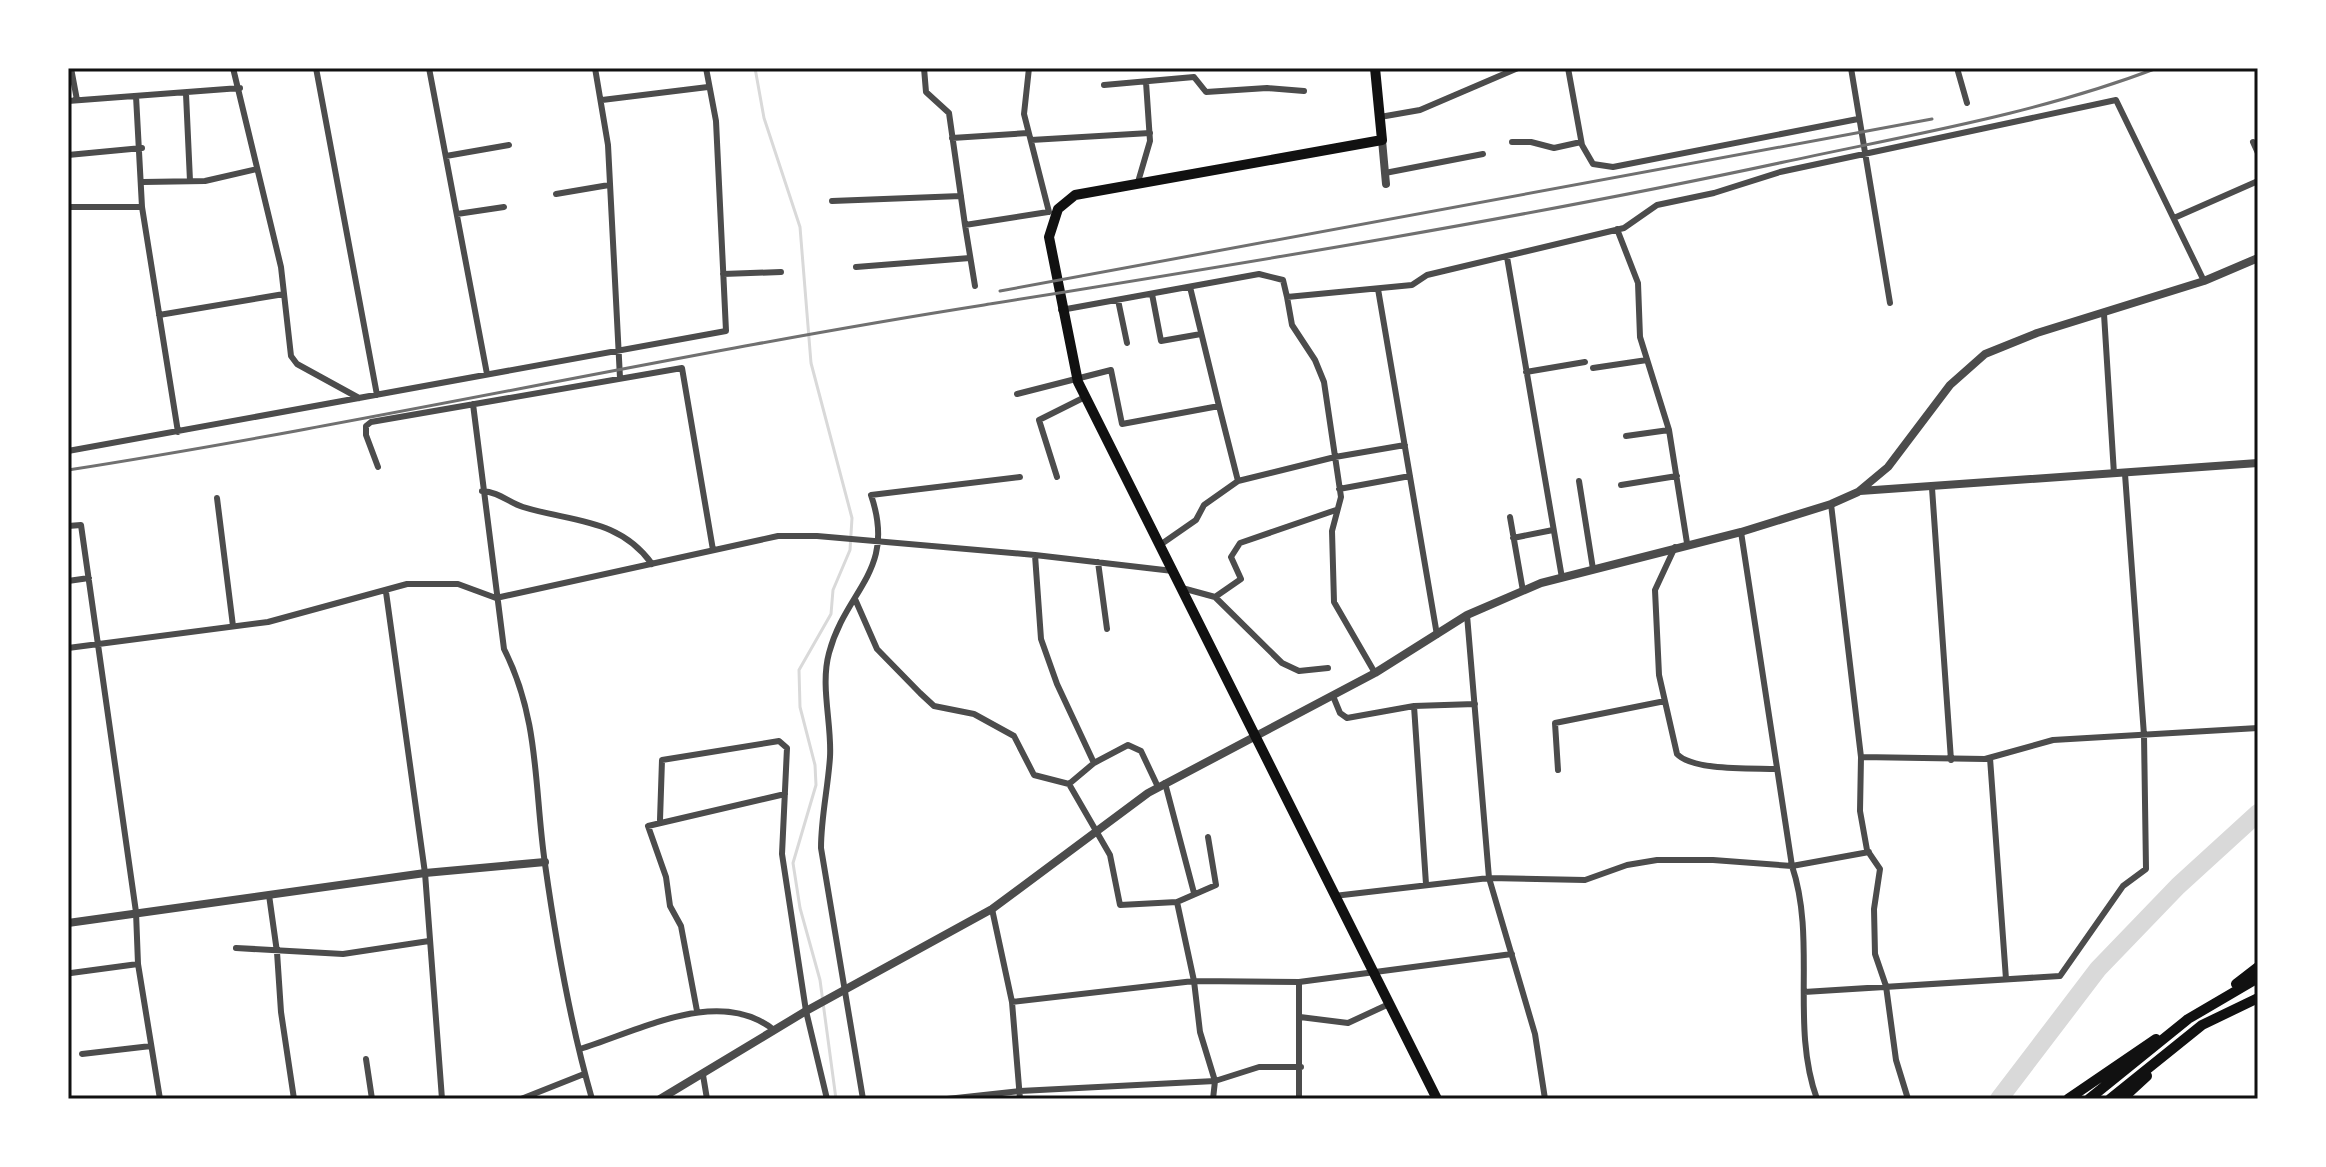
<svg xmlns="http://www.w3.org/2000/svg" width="2326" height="1167" font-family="'DM Sans',sans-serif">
<rect width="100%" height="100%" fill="#fff"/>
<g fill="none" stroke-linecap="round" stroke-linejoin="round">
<path stroke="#d9d9d9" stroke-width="3" d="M755,68l9,50 36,109 11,136 41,155 -2,32 -17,40 -2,24 -32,56 1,37 15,58 1,20 -23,78 7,45 20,72 16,119"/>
<path stroke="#d9d9d9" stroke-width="18" d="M1999,1099l99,-130 80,-83 80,-73"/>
<path stroke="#4c4c4c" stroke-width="6" d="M71,68l6,32
M233,68l48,199 10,89 6,8 62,34
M316,68l61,327
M429,68l58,306
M595,68l13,77 12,233
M924,68l2,24 23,21 16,112 83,-13
M1029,68l-5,46 25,98
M1568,68l14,77 11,19 20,3 245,-48
M1851,68l39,235
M1957,68l10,35
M1104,85l90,-8 12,15 61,-4 37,3
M186,94l4,87
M136,96l6,111 36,225
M602,100l106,-13
M68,101l172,-13
M1380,117l40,-7 98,-42
M952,138l76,-5
M1031,140l119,-7
M1512,142h19l23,6 27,-6
M2253,142l5,11
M68,155l74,-7
M446,156l63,-11
M1385,173l98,-19
M143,182l62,-1 52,-12
M1138,182l12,-41 -4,-59
M556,194l53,-9
M832,201l129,-5
M68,207h74
M457,214l47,-7
M2174,218l84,-37
M965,225l10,61
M1617,229l21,54 2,54 29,93 18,113
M1507,257l55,321
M856,267l114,-9
M723,274l58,-2
M1378,289l59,346
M1152,294l9,47 40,-7
M1287,297l5,28 23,35 9,22 17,115 -9,34 2,71 41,71
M1118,300l9,43
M1061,310l198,-36 24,6 4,17 125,-12 15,-10 197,-47 33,-23 57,-12 66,-21 336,-72 88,181
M2104,314l10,160
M159,315l125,-21
M1593,368l54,-8
M1526,372l59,-10
M1017,394l94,-24 11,54 97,-18 -29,-119
M473,404l31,245c36,71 30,139 41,215 11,78 25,159 47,235
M1219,406l19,75
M1626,436l43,-6
M68,451l658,-120 -10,-210 -10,-53
M378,467l-12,-32v-9l5,-4 311,-54 31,182
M1057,477l-18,-57 46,-23
M1579,481l14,88
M1621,485l56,-9
M1932,488l19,272
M1339,489l71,-13
M482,491c17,1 26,11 41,16 48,15 96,11 129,57
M217,498l16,128
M1831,504l30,253 -1,54 7,39 13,19 -6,40 1,45 11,32 10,74 12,39
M1510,517l13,74
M68,526l13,-1 55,387 2,52 22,135
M1741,532l51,334c25,74 -2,159 25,233
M1513,538l40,-8
M1160,545l36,-25 8,-15 34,-24 97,-24 70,-12
M1675,547l-20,43 4,85 18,79c16,17 75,14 99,15
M1035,555l6,84 16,45 37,79 -25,21
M1098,562l9,67
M68,581l21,-3
M1182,588l33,9 26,-18 -10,-22 9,-14 96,-33
M386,592l39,281 17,226
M1215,597l67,66 17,8 29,-3
M855,599l22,50 43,44 14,13 40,8 40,22 20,39 35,9 41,71 10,50 57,-3 39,-17 -8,-48
M1467,615l22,263 46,156 10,65
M68,648l200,-26 139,-38h51l38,14 282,-62h39l218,19 138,16
M1333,696l7,17 7,5 67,-12 61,-2
M1414,706l12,178
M1861,757l124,2 68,-19 205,-12
M1990,758l16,221
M1094,763l34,-18 13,6 17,36
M1558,770l-3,-47 110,-22
M1165,783l29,110
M660,820l2,-60 117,-19 8,7 -5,106 24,157 21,88
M269,895l8,57 4,60 13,87
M1334,896l155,-18 96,2 42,-15 30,-5h56l79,6 77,-14
M1177,902l17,79 6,51 15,49 -2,18
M992,909l20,93 8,97
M236,948l107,6 86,-13
M71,973l67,-9
M1804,992l256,-16 63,-90 23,-17 -2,-134 -19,-261
M1012,1002l182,-21 105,1
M697,1011l-16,-85 -11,-20 -4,-29 -18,-51 137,-32
M1300,1017l48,6 41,-19
M580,1049c59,-18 139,-63 194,-19
M82,1054l69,-8
M366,1059l6,40
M703,1075l4,24
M521,1099l63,-25
M863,1099l-42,-251c0,-31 7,-60 9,-91 2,-33 -10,-71 -1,-104 17,-64 68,-82 42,-158l149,-18
M947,1099l73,-8 195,-10 44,-14h42
M1299,1099v-117l213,-28"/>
<path stroke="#4c4c4c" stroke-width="8" d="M1382,140l4,44
M1860,491l398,-28
M68,923l357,-50 120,-11
M660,1099l146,-88 186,-102 156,-116 227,-120 92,-58 74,-32 200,-51 90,-28 27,-12 30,-25 62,-82 35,-31 52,-21 167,-52 54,-23"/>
<path stroke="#111" stroke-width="10" d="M1375,68l7,72 -307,55 -17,14 -9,28 29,145 359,717"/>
<path stroke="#111" stroke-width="10" d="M2236,984l22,-17
M2068,1099l88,-60
M2089,1099l99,-80 70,-41
M2110,1099l92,-74 56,-27
M2122,1099l25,-23"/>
<path stroke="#707070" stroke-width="3" d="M1000,291l932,-172
M68,470c306,-48 610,-117 916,-165 267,-43 535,-86 800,-143 125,-27 253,-48 373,-94"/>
</g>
<rect width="2326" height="1167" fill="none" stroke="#ffffff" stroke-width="140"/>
<rect x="70" y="70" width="2186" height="1027" fill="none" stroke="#111" stroke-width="3"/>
</svg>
